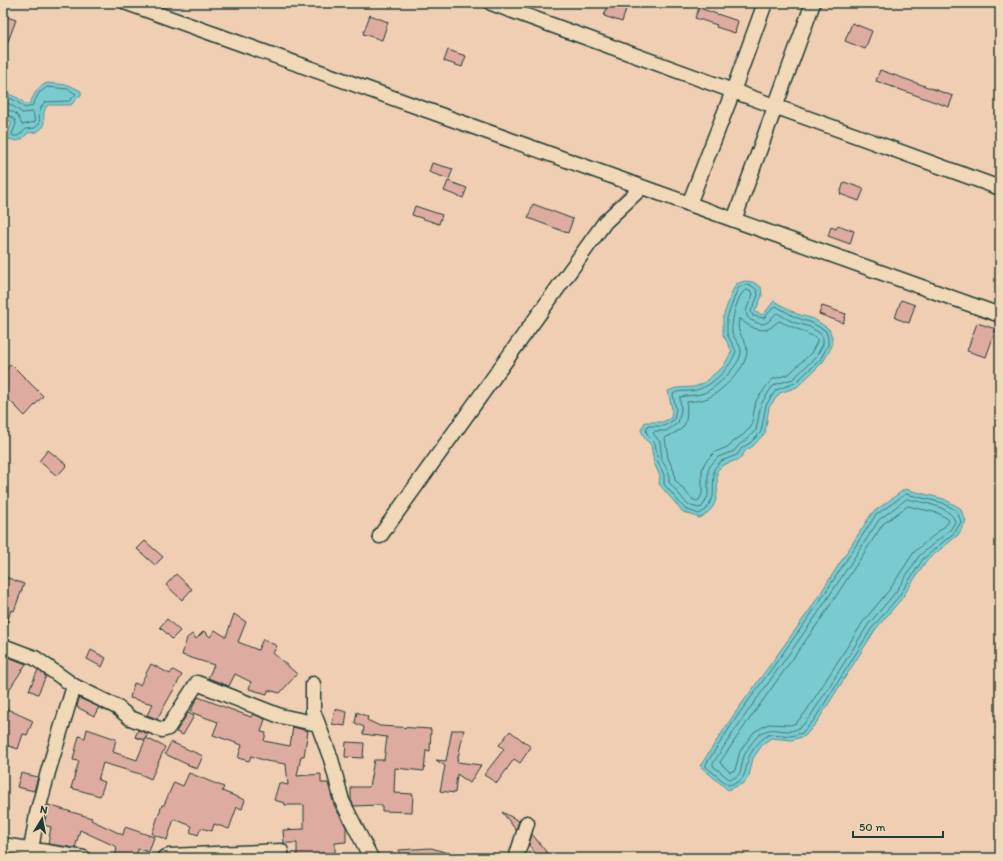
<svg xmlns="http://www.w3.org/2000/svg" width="1003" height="861" font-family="Itim,sans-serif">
<rect width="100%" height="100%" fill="#f0ceb4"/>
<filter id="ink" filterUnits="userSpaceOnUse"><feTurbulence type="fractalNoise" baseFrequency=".025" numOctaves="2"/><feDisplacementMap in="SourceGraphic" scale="8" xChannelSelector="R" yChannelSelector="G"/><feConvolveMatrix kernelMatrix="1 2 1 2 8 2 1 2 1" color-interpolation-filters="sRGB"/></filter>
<g filter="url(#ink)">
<path fill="#79cbd0" stroke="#559292" d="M47,83l22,2 12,6v4l-10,10h-23c-6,6 -4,13 -4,21l-7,6 -9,1 -6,6 -5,2 -9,-2 -1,-4 5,-13 -4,-2h-5v-31l3,4 12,5 7,6 5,-1c4,-9 8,-16 17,-20z
M745,281l8,1 8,5 1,9 -7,16 8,3 11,-14 23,13 17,5 15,10 3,8v9l-9,16 -26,25 -17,6 -11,14 -4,26 -12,13 -8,5 -5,8 -17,6 -6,6c0,21 4,35 -17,47l-17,-6 -24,-28 1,-8 -6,-13 -3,-18 -6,-6 -4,-9 4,-8h18l8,-4 1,-9 -4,-18 8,-3 18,-1 8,-3 21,-17 9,-16 -9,-16v-18l9,-25 4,-8z
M905,489l39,10 16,9 6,13 -8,14 -32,26 -24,37 -27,32 -58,92 -12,14 -13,4 -21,-2 -8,6 -10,14 -4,18 -5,7 -16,7 -28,-24 33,-50 76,-105 63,-98z"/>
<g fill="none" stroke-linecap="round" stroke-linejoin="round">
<path stroke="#437672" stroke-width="1" d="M3,95l13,6 9,7 7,-2 7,-13 8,-6 21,2 8,5 -7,7 -24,1c-7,7 -5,14 -6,22l-4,4 -9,1 -8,7h-5l-1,-2 4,-10 -1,-4 -5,-4 -7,-1
M3,101l10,5 9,7 11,-1 2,10 -13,3c-4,-10 -6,-15 -19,-15
M746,285l6,1 5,4 1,6 -7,15 2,5 11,2 10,-11 2,-1 19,11 17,6 14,8 2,7v7l-8,15 -25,23 -19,7 -10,15 -5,27 -11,11 -8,5 -5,7 -16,6 -7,8 -1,28 -7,13 -7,4 -14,-5 -21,-25v-9l-6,-13 -3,-19 -7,-7 -2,-6 2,-4h16l10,-6 2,-11 -3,-14 1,-2c7,-3 15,-1 22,-3 17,-4 35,-23 40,-39l-9,-17v-16l9,-25 3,-6z
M746,290l4,1 3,3c-3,9 -13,22 0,27 4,2 9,4 13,2 5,-2 7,-8 11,-10l16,9 17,5 11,7 2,4v6l-7,13 -23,22 -16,5 -5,3 -11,17 -5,26 -9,9 -8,6 -5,6 -16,6 -8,9 -2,5v25l-6,11 -3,1 -11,-3 -19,-23v-9l-7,-13 -2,-18 -7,-9 2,-2h11l12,-8 3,-13 -1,-13c8,-2 16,-1 24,-4 11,-4 38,-29 37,-42 0,-7 -8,-12 -9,-19 -1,-9 5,-39 14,-42z
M739,319h2c6,7 18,13 27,10 5,-2 7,-6 11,-8 12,6 26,10 38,18v3l-6,11 -22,21 -16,5 -5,5 -12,17 -5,26 -8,8 -9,6 -4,5 -15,6 -10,10 -3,8v24l-3,6 -2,1 -5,-2 -17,-19 -1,-9 -6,-13 -3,-20c5,-3 10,-5 15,-8 9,-7 6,-18 7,-28 7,-1 14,-1 21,-4 14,-7 39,-30 39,-47 0,-13 -12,-15 -8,-32z
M906,494l37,9 14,8 4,11 -6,10 -32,27 -24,37 -27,32 -58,92 -12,13 -11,3 -20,-2c-9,3 -18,14 -22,23 -5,15 -2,25 -21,28l-22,-18v-3l30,-46 76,-105 63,-97z
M907,499c13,3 45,7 48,23l-4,7 -32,27 -24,37 -27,32 -58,92c-3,3 -7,9 -11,11 -14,9 -28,-7 -43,10 -4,4 -8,10 -11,16 -5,10 -1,24 -16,25l-16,-13v-3l28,-42 75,-105 63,-96z
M908,506l30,7 10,6 1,2 -3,4 -32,27 -24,37 -27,33 -58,91 -9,10 -6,2 -22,-1 -14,8 -14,19 -5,19 -5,2 -9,-8 -1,-2 26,-38 75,-105 62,-95z"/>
</g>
<path fill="#deaba0" stroke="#1f3d34" d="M608,3h20l-6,19 -18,-6z
M699,8l39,13 -3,12 -19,-6 1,-2 -22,-7z
M370,15l18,7 -6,18 -19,-6z
M7,17l9,3 -12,32h-1v-25z
M852,23l20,8 -7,18 -20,-8z
M448,50l18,6 -4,11 -18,-6z
M880,70l73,26 -4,11 -73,-26z
M432,163l21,6 -4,10 -20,-7z
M448,181l19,7 -4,10 -19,-7z
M844,182l20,7 -5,12 -19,-7z
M533,204l40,15 -5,14 -40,-15z
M415,206l27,9 -3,9 -27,-9z
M838,225l16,6 -4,13 -22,-8 3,-9 5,2z
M901,300l14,5 -6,18 -14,-5z
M822,306l24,8 -3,9 -24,-9z
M977,323l19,6 -10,28 -19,-6z
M11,364l32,32 -18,20 -22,-22v-21z
M48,450l19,15 -10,11 -18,-15z
M145,541l18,16 -8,8 -18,-16z
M176,574l16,15 -10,11 -16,-15z
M3,576l21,8 -10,27 -3,-1 -6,19h-2z
M234,614l12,8 -8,20 20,8 5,-11 14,7 -4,7 24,21 -17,19 -12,-3 -1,4 -18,-5 2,-7 -16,-8 -6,12 -21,-8 6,-13 -32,-10 5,-17 5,-4 4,5 8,-8 6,6 5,-7 11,7z
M167,619l13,12 -8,8 -12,-12z
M91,650l15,8 -4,9 -15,-8z
M3,655l23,9 -23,35z
M151,664l19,10 3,-4 9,5 -25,44 -10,-4 6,-11 -23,-6 4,-15 6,2z
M38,670l8,6 -8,18 -9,-4z
M198,697l53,20 2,-3 12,5 -4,13 5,1 -2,8 26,5 3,-19 15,4 -4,25h-3l-4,20 24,-2v9h7l6,22 12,22v15l-11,1v10h-14v5h-24v-15h-13l-1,-13 21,-1v-24h-19v-2l-11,-3 5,-17 9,2 -2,-21 -20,-3 -15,-5 -2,5 -11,-3 4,-13 -29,-10 5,-13 -28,-10z
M79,698l20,9 -5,9 -17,-9z
M3,707l30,14 -6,14 -4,-1 -5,15 -15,-5z
M335,709l12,3 -2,14 -13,-2z
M357,712l11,5 -1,3 13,6 51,3 -1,22 -4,-1 -2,21 -29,-3 -1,25 19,1 -1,18 -30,-1v-6l-28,1 -3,-6v-13h18l5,-27h10l3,-23 -24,-3 1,-7 -9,-4z
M188,713l6,3 -11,19 -7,-3z
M87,729l29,10 -3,13 24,8 9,-22 19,9 -14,32 -11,-5 -37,-11 -5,17 7,2 -5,14 -29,-8 8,-27 -6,-1 6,-24 6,2z
M138,730l10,4 -4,6 -9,-3z
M452,730h12l-7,32 24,3 -11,18 -13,-9 -2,19 -15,-2 5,-25 -9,-6 10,1z
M510,731l21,16 -11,16 -6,-4 -17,24 -13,-8 20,-26 -5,-4z
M171,742l32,14 -6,13 -32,-15z
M346,742l18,1 -1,15 -18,-1z
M21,773l17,4 -4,14 -17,-4z
M189,773l35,14 -2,4 23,9 -3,9 -5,-2 -8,22 -15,-5 -2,7 -11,-3 -3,7 -8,-3 2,-6 -18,-7 -7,21 -15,-6 10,-29h2l10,-23 9,4z
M48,805l44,13 -1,2 32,15 2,-8 29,10 -5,15 -11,-3 -2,9h-21l2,-11 -37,-17 -5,18 -27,-4 3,-17 -7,-2z
M502,812l17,9 -3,9z
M532,834l19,24h-12l-10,-13z
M431,848l24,7v3h-55l-1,-8z"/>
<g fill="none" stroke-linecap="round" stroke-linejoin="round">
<defs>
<path id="street" d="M127,3l515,184
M491,3l509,185
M689,204l44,-113 32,-88
M734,220l79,-217
M380,536l225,-314 37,-35 358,128
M3,646l32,12 39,28 43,21 13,11 32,12 6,-2 29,-45 83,33 38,8
M313,684v27l18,48 11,42 29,57
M3,845l81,13
M31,850l6,-36 11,-42 26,-86
M164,858l5,-2 112,-5v7
M516,858l11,-35"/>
</defs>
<use href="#street" stroke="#1f3d34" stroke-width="17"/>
<use href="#street" stroke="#f0d8b8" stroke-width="14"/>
</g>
</g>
<rect width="1003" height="861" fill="none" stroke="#f0d8b8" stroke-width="16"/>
<rect x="8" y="8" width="987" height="845" fill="none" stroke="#1f3d34" stroke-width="1.5" filter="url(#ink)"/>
<g transform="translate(42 819) rotate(10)" stroke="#f0d8b8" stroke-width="3" paint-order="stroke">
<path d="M0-3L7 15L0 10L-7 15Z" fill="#1f3d34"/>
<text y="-6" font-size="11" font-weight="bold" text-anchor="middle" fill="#1f3d34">N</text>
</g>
<path d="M853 831v6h90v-6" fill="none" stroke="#1f3d34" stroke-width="2"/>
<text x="859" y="831" font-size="12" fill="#1f3d34" stroke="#f0d8b8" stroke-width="3" paint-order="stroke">50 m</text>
</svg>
